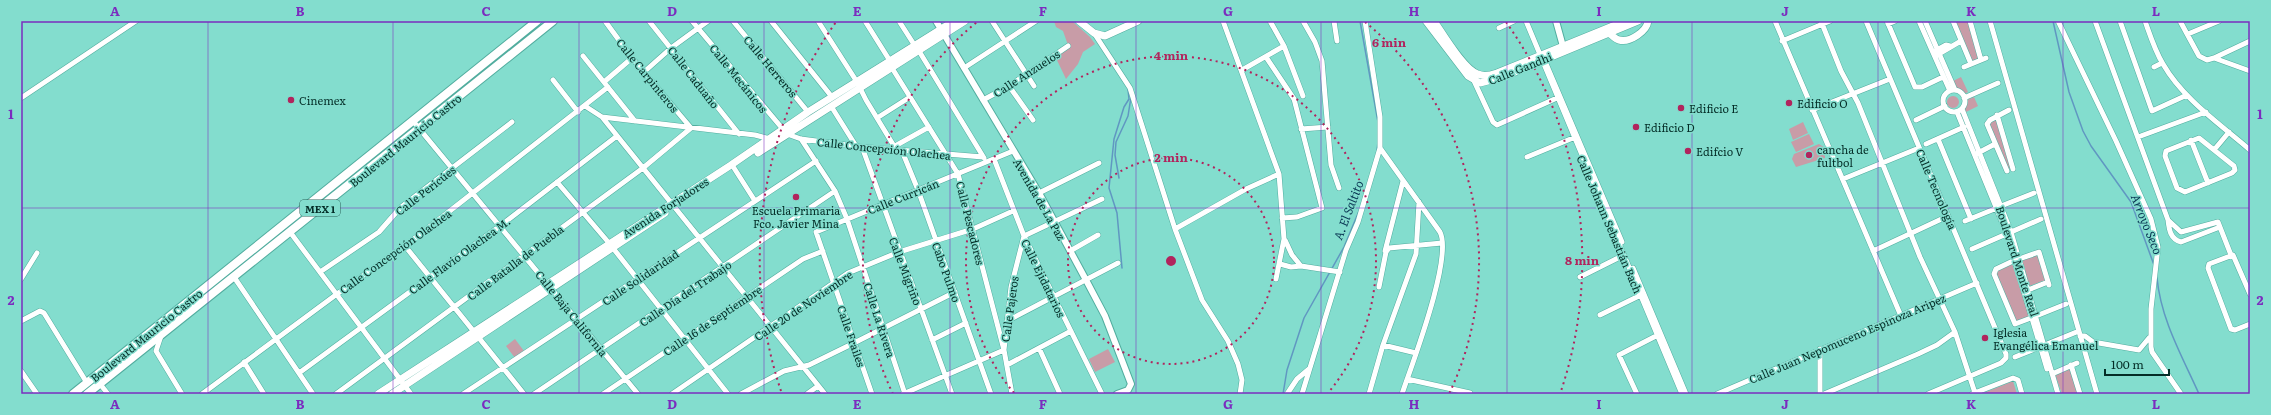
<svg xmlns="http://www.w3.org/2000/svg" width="2271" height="415" font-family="Literata,serif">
<rect width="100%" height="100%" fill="#83ddce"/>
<path fill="#c89ca7" d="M1054,21h18l18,16 5,7 -12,8 -5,12 -12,15 -11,-23 14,-8 -6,-17 -7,-4z
M1954,21h14l12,39 -8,3z
M1961,77l7,15 -4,2 -7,-4 -6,-8z
M1947 102a6 6 0 1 1 12 0a6 6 0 1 1-12 0Z
M1974,97l4,9 -14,7 -1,-3 4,-10z
M1996,119l16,49 -5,1 -19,-46z
M1803,122l5,11 -15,7 -4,-11z
M1809,134l5,10 -18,8 -5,-10z
M1819,144l6,4v10l-29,9 -4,-8 2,-5z
M2038,252l8,28 -17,6 -7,-26z
M2012,263l17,54 -13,7 -22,-53z
M515,339l9,12 -9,7 -9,-12z
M1108,349l7,13 -20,10 -6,-13z
M2070,367l8,27h-16l-7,-20z
M2013,381l4,13h-36z"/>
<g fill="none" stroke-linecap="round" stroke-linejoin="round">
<path stroke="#6097c1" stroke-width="1.5" d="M1360,21l18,101
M2053,21l16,71 14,39 8,15 40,56 23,63
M1377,152l1,-11
M1119,178l-4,-23 1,-13 12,-26 3,-19
M1122,268l-5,-55 -8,-25 5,-49 10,-32 5,-8 -1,-10
M2157,278c4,42 25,78 42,116
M1283,394l4,-24 17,-52 40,-71 15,-36"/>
<defs>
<path id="minor" d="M649,21l90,113
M692,21l95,113 14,5 61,8 121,10
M733,21l75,91
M771,21l61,76
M818,21l39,61 9,18 31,51
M865,21l25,40
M899,21l16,25
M992,21l42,65
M1223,21l56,153 5,65 -8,40
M1270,21l14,25 19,50
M1303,21l12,21 7,19 9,104 8,23
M1334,21l3,20
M1526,21l156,373
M1775,21l126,295
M1821,21l20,50 17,32 62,154 35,75 20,61
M1866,21l140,333v4l-5,5 -73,31
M1887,21l28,66h7l21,-10
M1919,21l31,70
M1925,21l30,69
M1953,21l18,43
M1970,21l11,39
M1990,21l107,373
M2058,21l58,120 35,78 7,28 -7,62v38l1,5 29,42
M2095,21l73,199 13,12 37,-10 13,33
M2120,21l32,90 35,-16
M2145,21c5,14 10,30 18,43 20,35 57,60 87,86
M2180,21l19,35 8,4 7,-2 36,13
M1888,24l7,-3
M1499,28l15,-7
M1094,33l36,55 45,141 27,71 26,41 10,23 4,16 -2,14
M2188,34l31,-13
M1782,41l48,-20
M919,51l65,107
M1935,51l11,-6 4,1
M1937,55l24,-14
M583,56l52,65
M1266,57l28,42 28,109 -25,9 -15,1
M2214,58l36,-17
M1544,59l78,183
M1964,67l22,-9
M2154,67l8,-4
M892,68l66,106 46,176 8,44
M964,68l72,-47
M1242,70l42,-24
M644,72l27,-24 37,-27
M553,80l25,32
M1474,81l19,41 4,3 60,-27
M604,82l28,-24
M1009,86l24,34
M1943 101a11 11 0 1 1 22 0a11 11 0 1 1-22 0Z
M21,98l115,-77
M1964,98l34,-15
M983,100l26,-14 59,-40
M585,106l17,11 153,18 15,4
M831,106l25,40
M1962,109l49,123 47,162
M1812,110l78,-31
M1957,112l50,122 40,135
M1997,115l16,54
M602,117l223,277
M877,118l33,-21
M1916,120l29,-14
M413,121l225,273
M1301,129l27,-2
M2138,137l68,-25
M2199,138l35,28 1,4 -3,3 -47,19 -8,-4 -12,-32 1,-5z
M801,139l34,52 12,28 58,175
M1938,139l33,80
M2191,140l17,43
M1926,144l38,-17
M895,146l34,-19
M862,147l90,247
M1380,148l60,84c13,26 -28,132 -38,162
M2214,150l15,-18
M902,151l16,39 73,204
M1976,154l19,-10
M1527,157l46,-19
M994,159l30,77 78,158
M734,168l21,33
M2007,171l-20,-47 3,-4 19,-10
M1843,179l76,-31
M557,182l52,61 119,151
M1039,193l60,-30
M2001,206l33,-13
M2168,220c1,9 2,19 13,22l39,-15
M1965,221l32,-13
M1175,229l71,-40 33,-15
M290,232l121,162
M1285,240l7,15 9,11 39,6
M405,246l119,148
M1972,249l69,-30
M1070,251l28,-16
M1385,251l18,-70
M1873,251l75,-35
M2019,259l20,-7 10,33
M2015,260l-19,9 -2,5 21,50 16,-6
M1280,264l11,3 10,-1
M1633,268l53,126
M320,272l59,-40 21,-24 112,-86
M234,277l79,117
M1580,277l44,-22
M21,279l16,-26
M1379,287l7,-35 3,-4 53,-5
M2028,290l20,-8
M2250,294l-17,-39 -24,9 -1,4 23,61 4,1 15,-6
M1600,315l41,-20
M2036,316l30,-12
M21,321l19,-10 4,2 43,70
M1007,321l111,-58
M161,336l-5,15 26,43
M2080,336h5l8,6
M932,340l34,-17
M1383,345l33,8
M1039,348l21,46
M2085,350l8,-8 46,8 10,-12
M2015,357l64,-26
M244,362l20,32
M1007,365l64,-34
M2071,365l9,29
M21,371l16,23
M299,373l201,-147 117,-90
M2052,374l25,-11
M1407,379l63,14
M100,384l8,10
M202,394l135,-100 68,-48 203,-159
M336,394l307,-226 48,-40 -59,-70 -27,-37
M463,394l353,-233
M534,394l301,-203
M603,394l200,-135 20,-8
M672,394l176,-121 51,-21 74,-23 40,-18
M741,394l43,-23 25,-6 45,-22 101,-51
M807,394l11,-8
M872,394l-56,-162 197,-81
M903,394l101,-44 7,-63 13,-51 78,-37
M1287,394l10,-15 12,-10
M1302,394l44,-144 12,-28 22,-74v-31l-15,-96
M1369,394l14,-49 33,-91 3,-52
M1637,394l-18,-39 39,-20
M1717,394l260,-111
M1820,394v-45
M1824,394l94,-40 19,-9 18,-13
M1972,394l41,-16 5,2 4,14"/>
<path id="tertiary" d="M936,21l103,172 47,87 19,36 26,68 -3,6 -11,4
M1556,21l8,29"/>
<path id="secondary" d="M1079,21l15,12 11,3 33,-15
M1426,21l42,55 12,7 23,-6 135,-56
M1434,21c9,13 30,49 44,53 6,3 13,1 19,-1l128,-52
M1609,33c3,2 6,6 10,7 11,3 28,-9 29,-19
M758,153l207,-132
M378,394l353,-229 77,-53 146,-91
M392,394l273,-181"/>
<path id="primary" d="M73,394l464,-373
M87,394l466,-373"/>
</defs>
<use href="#minor" stroke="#52ad9f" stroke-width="6"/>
<use href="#tertiary" stroke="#52ad9f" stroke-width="8"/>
<use href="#secondary" stroke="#52ad9f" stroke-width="8"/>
<use href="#primary" stroke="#52ad9f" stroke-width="10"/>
<use href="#minor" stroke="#fff" stroke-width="5"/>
<use href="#tertiary" stroke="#fff" stroke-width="6"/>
<use href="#secondary" stroke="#fff" stroke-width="7"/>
<use href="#primary" stroke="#fff" stroke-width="8"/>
</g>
<path fill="none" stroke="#7b2cbf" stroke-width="1" stroke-opacity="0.55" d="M208,21v373M393,21v373M579,21v373M764,21v373M950,21v373M1136,21v373M1321,21v373M1507,21v373M1692,21v373M1878,21v373M2063,21v373M21,208h2229"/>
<g fill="none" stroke="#b1245d" stroke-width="2" stroke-dasharray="2 4">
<circle cx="1171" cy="261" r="103"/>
<path d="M1014 393A205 205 0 1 1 1328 393"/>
<path d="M893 394A308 308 0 0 1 977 22M1365 22A308 308 0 0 1 1449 394"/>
<path d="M781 391A411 411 0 0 1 836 22M1506 22A411 411 0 0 1 1561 391"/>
</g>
<g fill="#b1245d" stroke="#83ddce" stroke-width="1.5">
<circle cx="291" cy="100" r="4"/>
<circle cx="1789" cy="103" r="4"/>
<circle cx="1681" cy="108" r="4"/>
<circle cx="1636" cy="127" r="4"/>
<circle cx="1688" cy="151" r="4"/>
<circle cx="1809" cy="155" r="4"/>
<circle cx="796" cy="197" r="4"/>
<circle cx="1985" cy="338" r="4"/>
</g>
<g text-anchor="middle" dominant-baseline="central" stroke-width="3" stroke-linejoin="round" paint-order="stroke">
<rect fill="#83ddce" stroke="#2a6259" stroke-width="1" x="300" y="200" width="40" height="16" rx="3"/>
<g font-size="10" font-weight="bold" fill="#042d27">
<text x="320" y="208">MEX 1</text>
</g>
<g font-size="11" fill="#042d27" stroke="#83ddce">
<text transform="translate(771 66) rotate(50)">Calle Herreros</text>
<text transform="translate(1520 68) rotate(-22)">Calle Gandhi</text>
<text transform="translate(1026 73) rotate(-33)">Calle Anzuelos</text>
<text transform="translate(648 75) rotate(51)">Calle Carpinteros</text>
<text transform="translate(694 77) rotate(52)">Calle Caduaño</text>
<text transform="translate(739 78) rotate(51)">Calle Mecánicos</text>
<text transform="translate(405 140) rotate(-39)">Boulevard Mauricio Castro</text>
<text transform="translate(884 148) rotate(6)">Calle Concepción Olachea</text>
<text transform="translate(1937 189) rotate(67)">Calle Tecnología</text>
<text transform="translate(425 190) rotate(-38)">Calle Pericúes</text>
<text transform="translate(903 196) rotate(-22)">Calle Curricán</text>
<text transform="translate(1040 199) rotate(60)">Avenida de La Paz</text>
<text transform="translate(665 207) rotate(-33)">Avenida Forjadores</text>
<text transform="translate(971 223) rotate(76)">Calle Pescadores</text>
<text transform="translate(1610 224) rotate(67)">Calle Johann Sebastián Bach</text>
<text transform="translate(395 251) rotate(-36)">Calle Concepción Olachea</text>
<text transform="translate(459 255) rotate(-36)">Calle Flavio Olachea M.</text>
<text transform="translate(2018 261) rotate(72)">Boulevard Monte Real</text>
<text transform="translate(515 262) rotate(-37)">Calle Batalla de Puebla</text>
<text transform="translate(906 271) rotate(69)">Calle Migriño</text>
<text transform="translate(947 272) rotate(70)">Cabo Pulmo</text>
<text transform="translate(640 277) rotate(-34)">Calle Solidaridad</text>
<text transform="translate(1044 278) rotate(64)">Calle Ejidatarios</text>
<text transform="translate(685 293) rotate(-34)">Calle Día del Trabajo</text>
<text transform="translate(803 305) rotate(-34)">Calle 20 de Noviembre</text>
<text transform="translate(1009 309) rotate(-82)">Calle Pajeros</text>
<text transform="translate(572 313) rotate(51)">Calle Baja California</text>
<text transform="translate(712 320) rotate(-34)">Calle 16 de Septiembre</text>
<text transform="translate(880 320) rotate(72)">Calle La Rivera</text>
<text transform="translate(146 335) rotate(-39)">Boulevard Mauricio Castro</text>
<text transform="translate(852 336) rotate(71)">Calle Frailes</text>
<text transform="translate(1847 338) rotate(-23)">Calle Juan Nepomuceno Espinoza Aripez</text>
</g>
<g font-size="11" fill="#042d27" stroke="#83ddce" text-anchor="start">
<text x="299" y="100">Cinemex</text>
<text x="1797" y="103">Edificio O</text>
<text x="1689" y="108">Edificio E</text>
<text x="1644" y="127">Edificio D</text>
<text x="1817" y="149">cancha de<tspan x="1817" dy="13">fultbol</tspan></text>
<text x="1696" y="151">Edifcio V</text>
<text x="796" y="210" text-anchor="middle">Escuela Primaria<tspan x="796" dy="13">Fco. Javier Mina</tspan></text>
<text x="1993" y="332">Iglesia<tspan x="1993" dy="13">Evangélica Emanuel</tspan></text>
</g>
<g font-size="12" font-style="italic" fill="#083552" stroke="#83ddce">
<text transform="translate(1348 210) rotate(-69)">A. El Saltito</text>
<text transform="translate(2147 224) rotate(68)">Arroyo Seco</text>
</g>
</g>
<circle cx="1171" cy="261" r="6" fill="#b1245d" stroke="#83ddce" stroke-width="2"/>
<g font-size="12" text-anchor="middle" font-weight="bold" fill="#b1245d" stroke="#83ddce" stroke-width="3" stroke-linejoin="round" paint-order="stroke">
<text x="1389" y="47">6 min</text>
<text x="1171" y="60">4 min</text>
<text x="1171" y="162">2 min</text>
<text x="1582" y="265">8 min</text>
</g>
<rect width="2271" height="415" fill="none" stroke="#83ddce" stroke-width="44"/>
<path d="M2105 369v6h64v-6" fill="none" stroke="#042d27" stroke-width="2"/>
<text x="2111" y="369" font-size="12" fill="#042d27" stroke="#83ddce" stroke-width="3" paint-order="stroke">100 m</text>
<rect x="22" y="22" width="2227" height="371" fill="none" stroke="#7b2cbf" stroke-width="1.5"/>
<g font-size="13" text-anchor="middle" font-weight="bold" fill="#7b2cbf">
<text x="115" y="16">A</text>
<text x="300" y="16">B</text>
<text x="486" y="16">C</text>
<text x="672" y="16">D</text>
<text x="857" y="16">E</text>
<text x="1043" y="16">F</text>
<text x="1228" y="16">G</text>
<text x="1414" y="16">H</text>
<text x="1599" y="16">I</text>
<text x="1785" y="16">J</text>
<text x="1971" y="16">K</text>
<text x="2156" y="16">L</text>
<text x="11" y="119">1</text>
<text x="2260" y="119">1</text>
<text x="11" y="305">2</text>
<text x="2260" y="305">2</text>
<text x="115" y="409">A</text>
<text x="300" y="409">B</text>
<text x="486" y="409">C</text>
<text x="672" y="409">D</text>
<text x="857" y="409">E</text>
<text x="1043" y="409">F</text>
<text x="1228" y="409">G</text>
<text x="1414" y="409">H</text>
<text x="1599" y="409">I</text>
<text x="1785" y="409">J</text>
<text x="1971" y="409">K</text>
<text x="2156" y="409">L</text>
</g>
</svg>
